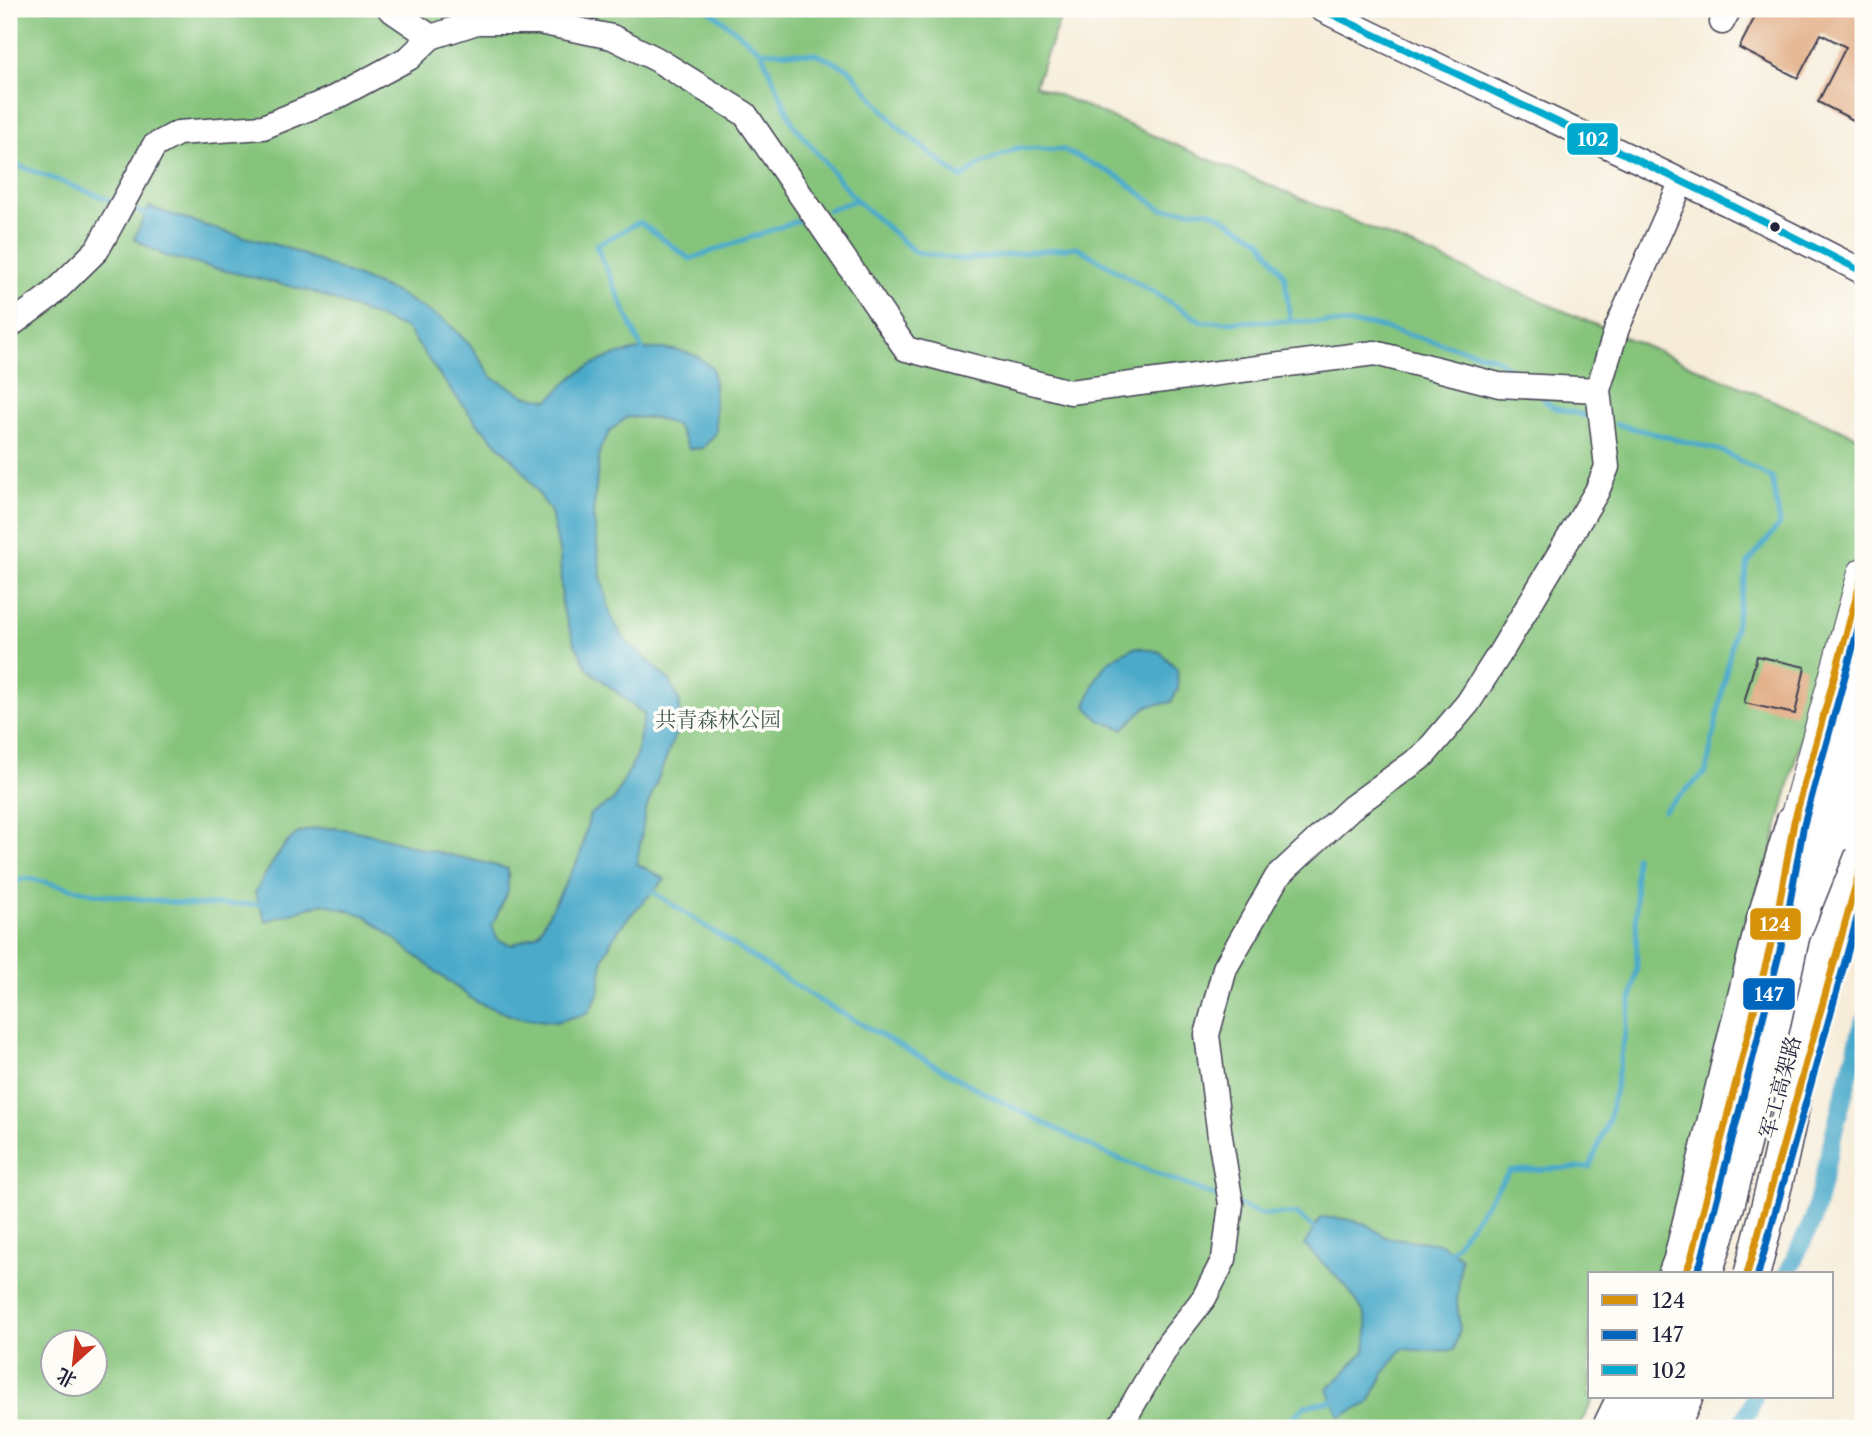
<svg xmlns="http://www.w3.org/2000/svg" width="1872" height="1437" font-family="'Libre Caslon Text','Noto Serif SC',serif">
<rect width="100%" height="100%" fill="#fdfcf7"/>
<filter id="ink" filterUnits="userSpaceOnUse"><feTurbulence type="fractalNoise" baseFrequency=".0143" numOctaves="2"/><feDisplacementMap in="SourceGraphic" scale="14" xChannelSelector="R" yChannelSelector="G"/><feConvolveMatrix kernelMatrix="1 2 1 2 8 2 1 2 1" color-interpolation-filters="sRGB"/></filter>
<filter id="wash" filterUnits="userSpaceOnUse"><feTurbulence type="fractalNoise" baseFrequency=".00686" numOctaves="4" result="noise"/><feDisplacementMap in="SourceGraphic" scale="28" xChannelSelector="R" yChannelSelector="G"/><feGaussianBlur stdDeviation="1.57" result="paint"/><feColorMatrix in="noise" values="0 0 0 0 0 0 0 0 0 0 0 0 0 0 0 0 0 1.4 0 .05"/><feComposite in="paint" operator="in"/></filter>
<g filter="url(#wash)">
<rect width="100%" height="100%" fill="#f6ecd8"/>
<path fill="#86c47b" stroke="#54735b" stroke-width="2" fill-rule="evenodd" d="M9,9h1055l-29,76 828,354v84l-2,16 -60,199 -78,299 -58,237h-75v123h5l-17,31h-1569zM52,1342h42v42h-42z"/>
<path fill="#4baaca" stroke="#366682" stroke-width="2" d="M149,207l73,24 62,16 113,46 51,30 22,22 22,32 34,19 23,4c9,-8 18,-19 28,-26 33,-23 81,-33 119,-18 6,3 12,9 17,13l3,64 -13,15 -14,1 -12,-23 -21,-8 -29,-1 -17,14 -10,18 -7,66 8,61 10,41 14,23 46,42 9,22 -3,26 -32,82 -8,52 28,15 -39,41 -13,18 -10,20 -4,34 -11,21 -32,9 -38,-4 -42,-16 -41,-31 -69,-55 -43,-13 -57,18 -11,-28c7,-14 30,-54 44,-60 35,-15 90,7 125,16 28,7 56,12 84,20v22l-16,35 6,14 14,5 26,-11 42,-78 10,-42 23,-13 23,-44 8,-43 -56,-45 -13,-25 -13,-37 -2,-51 -9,-44 -30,-44 -44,-45 -36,-46 -34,-48 -94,-37 -148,-36 -31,-17z
M1137,647l23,5 17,17 1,20 -7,13 -24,4 -24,23 -24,-9 -13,-14c12,-34 15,-46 51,-59z
M1321,1217l24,2 21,5 19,13 56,7 20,14 -4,45 3,26 -6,21 -24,1 -28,-2 -18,24 -16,31 -29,13 -11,-28 37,-38c1,-9 3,-20 2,-28 -4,-24 -46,-62 -63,-78z"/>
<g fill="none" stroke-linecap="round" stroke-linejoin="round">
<path stroke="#4baaca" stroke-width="5" d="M708,9l53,42 55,3 33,15 49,58 63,51 20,-14 36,-16 47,2 55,27 42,32 50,2 50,29 24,37 5,44
M761,51l32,73 63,76
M9,162l106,40
M128,207l23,9
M828,210l28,-10 59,52 47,8 115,-13 126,75 87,-1 82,4 124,33 17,15
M645,356l-49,-111 44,-23 50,37 110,-39
M1544,400l9,7 33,9
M1616,424l106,27 50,27 8,46 -32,39 -42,209 -42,38
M9,883l17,-5 71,16 98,11 64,-1
M653,892l162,106 173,97 123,61 112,43
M1239,1205l21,9h36l23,18
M1448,1255l62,-84 80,-4 20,-51 27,-148 -2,-111
M1282,1428l23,-22 34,-6"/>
<path stroke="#4baaca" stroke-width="18" d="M1787,1274l26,-54 22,-92 28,-105
M1739,1428l12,-22 3,-9"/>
</g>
<g id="blocks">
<path fill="#dfa579" d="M1759,9h96l8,4v112l-45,-23 28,-55 -25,-13 -23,44 -59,-30z
M1757,656l48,11 -10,47 -51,-11z"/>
</g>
</g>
<g filter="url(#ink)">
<use href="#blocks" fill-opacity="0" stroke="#424053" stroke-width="2"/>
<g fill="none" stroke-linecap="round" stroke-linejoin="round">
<defs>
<path id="minor" d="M390,9l41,28
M1321,9c180,89 364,170 542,263
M1722,22l7,-13
M9,326l41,-30 47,-46 57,-104 24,-13 85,-6 71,-29 75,-40 22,-21 46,-15h62l73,15 44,22 89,55 161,235 164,43 305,-39 124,32 99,5
M1119,1428l50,-85 35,-45 20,-39 7,-55 -11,-67 -13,-102 18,-67 52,-91 74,-69 73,-53 44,-52 34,-53 95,-159 10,-24 -9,-77 19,-62 65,-147"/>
<path id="major" d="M1790,843l4,-21 69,-249"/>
<path id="highway" d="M1831,892l32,-114
M1676,1274l5,-13 82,-336 31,-103
M1704,1274l23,-70 136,-532
M1610,1428l15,-31
M1641,1428l15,-31
M1671,1428l14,-31"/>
</defs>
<use href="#minor" stroke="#424053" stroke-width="27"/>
<use href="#major" stroke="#424053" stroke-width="32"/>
<use href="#highway" stroke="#424053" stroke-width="38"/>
<use href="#minor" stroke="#fff" stroke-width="24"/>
<use href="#major" stroke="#fff" stroke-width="30"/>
<use href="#highway" stroke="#fff" stroke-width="35"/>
<defs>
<path id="highway-bridge" d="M1752,1274l24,-96 51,-232 36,-90"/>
</defs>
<use href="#highway-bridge" stroke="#424053" stroke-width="38" stroke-linecap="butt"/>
<use href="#highway-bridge" stroke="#fff" stroke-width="35"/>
<defs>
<path id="bus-1" d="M1685,1274l6,-15 83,-327 20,-110 69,-249
M1747,1274l116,-415"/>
<path id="bus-2" d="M1696,1274l5,-12 83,-327 20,-111 59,-213
M1758,1274l105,-377"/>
<path id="bus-3" d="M1321,9l408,195 134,68"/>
</defs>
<use href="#bus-1" stroke="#fdfcf7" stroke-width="12"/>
<use href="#bus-2" stroke="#fdfcf7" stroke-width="12"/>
<use href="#bus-3" stroke="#fdfcf7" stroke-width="12"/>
<use href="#bus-1" stroke="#d79209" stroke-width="7"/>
<use href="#bus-2" stroke="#0065bd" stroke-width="7"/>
<use href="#bus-3" stroke="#00a9ce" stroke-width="7"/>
</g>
</g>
<circle fill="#22223b" stroke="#fdfcf7" stroke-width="2.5" cx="1775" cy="227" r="6"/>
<g text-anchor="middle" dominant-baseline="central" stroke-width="7" stroke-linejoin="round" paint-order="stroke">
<g font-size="21" fill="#455b51" stroke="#fdfcf7">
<text x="718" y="719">共青森林公园</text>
</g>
<g font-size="21" fill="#22223b" stroke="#fdfcf7">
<text transform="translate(1780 1087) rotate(-75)">军工高架路</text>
</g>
</g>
<g stroke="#fdfcf7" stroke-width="2.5">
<rect x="1566" y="122" width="53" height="34" rx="7" fill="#00a9ce"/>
<rect x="1749" y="907" width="53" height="34" rx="7" fill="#d79209"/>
<rect x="1742" y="977" width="54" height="34" rx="7" fill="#0065bd"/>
</g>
<g font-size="19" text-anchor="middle" font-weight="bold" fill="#fff">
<text x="1593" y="146">102</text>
<text x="1775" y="931">124</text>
<text x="1769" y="1001">147</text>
</g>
<rect width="1872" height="1437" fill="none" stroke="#fdfcf7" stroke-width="35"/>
<rect x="1588" y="1272" width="245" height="126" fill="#fdfcf7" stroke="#a5a5ac" stroke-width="2"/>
<rect x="1602" y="1295" width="35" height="10" fill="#d79209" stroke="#a5a5ac" stroke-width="2"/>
<text x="1652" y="1308" font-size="21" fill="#22223b">124</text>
<rect x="1602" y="1330" width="35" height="10" fill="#0065bd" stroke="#a5a5ac" stroke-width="2"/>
<text x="1652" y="1342" font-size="21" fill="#22223b">147</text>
<rect x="1602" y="1365" width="35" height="10" fill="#00a9ce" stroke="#a5a5ac" stroke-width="2"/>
<text x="1652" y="1378" font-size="21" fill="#22223b">102</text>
<g transform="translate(74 1363) rotate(207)"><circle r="33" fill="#fdfcf7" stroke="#a5a5ac" stroke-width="2"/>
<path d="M0-5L12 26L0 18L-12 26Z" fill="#c8321e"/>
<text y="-10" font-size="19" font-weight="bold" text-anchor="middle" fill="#22223b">北</text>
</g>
</svg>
